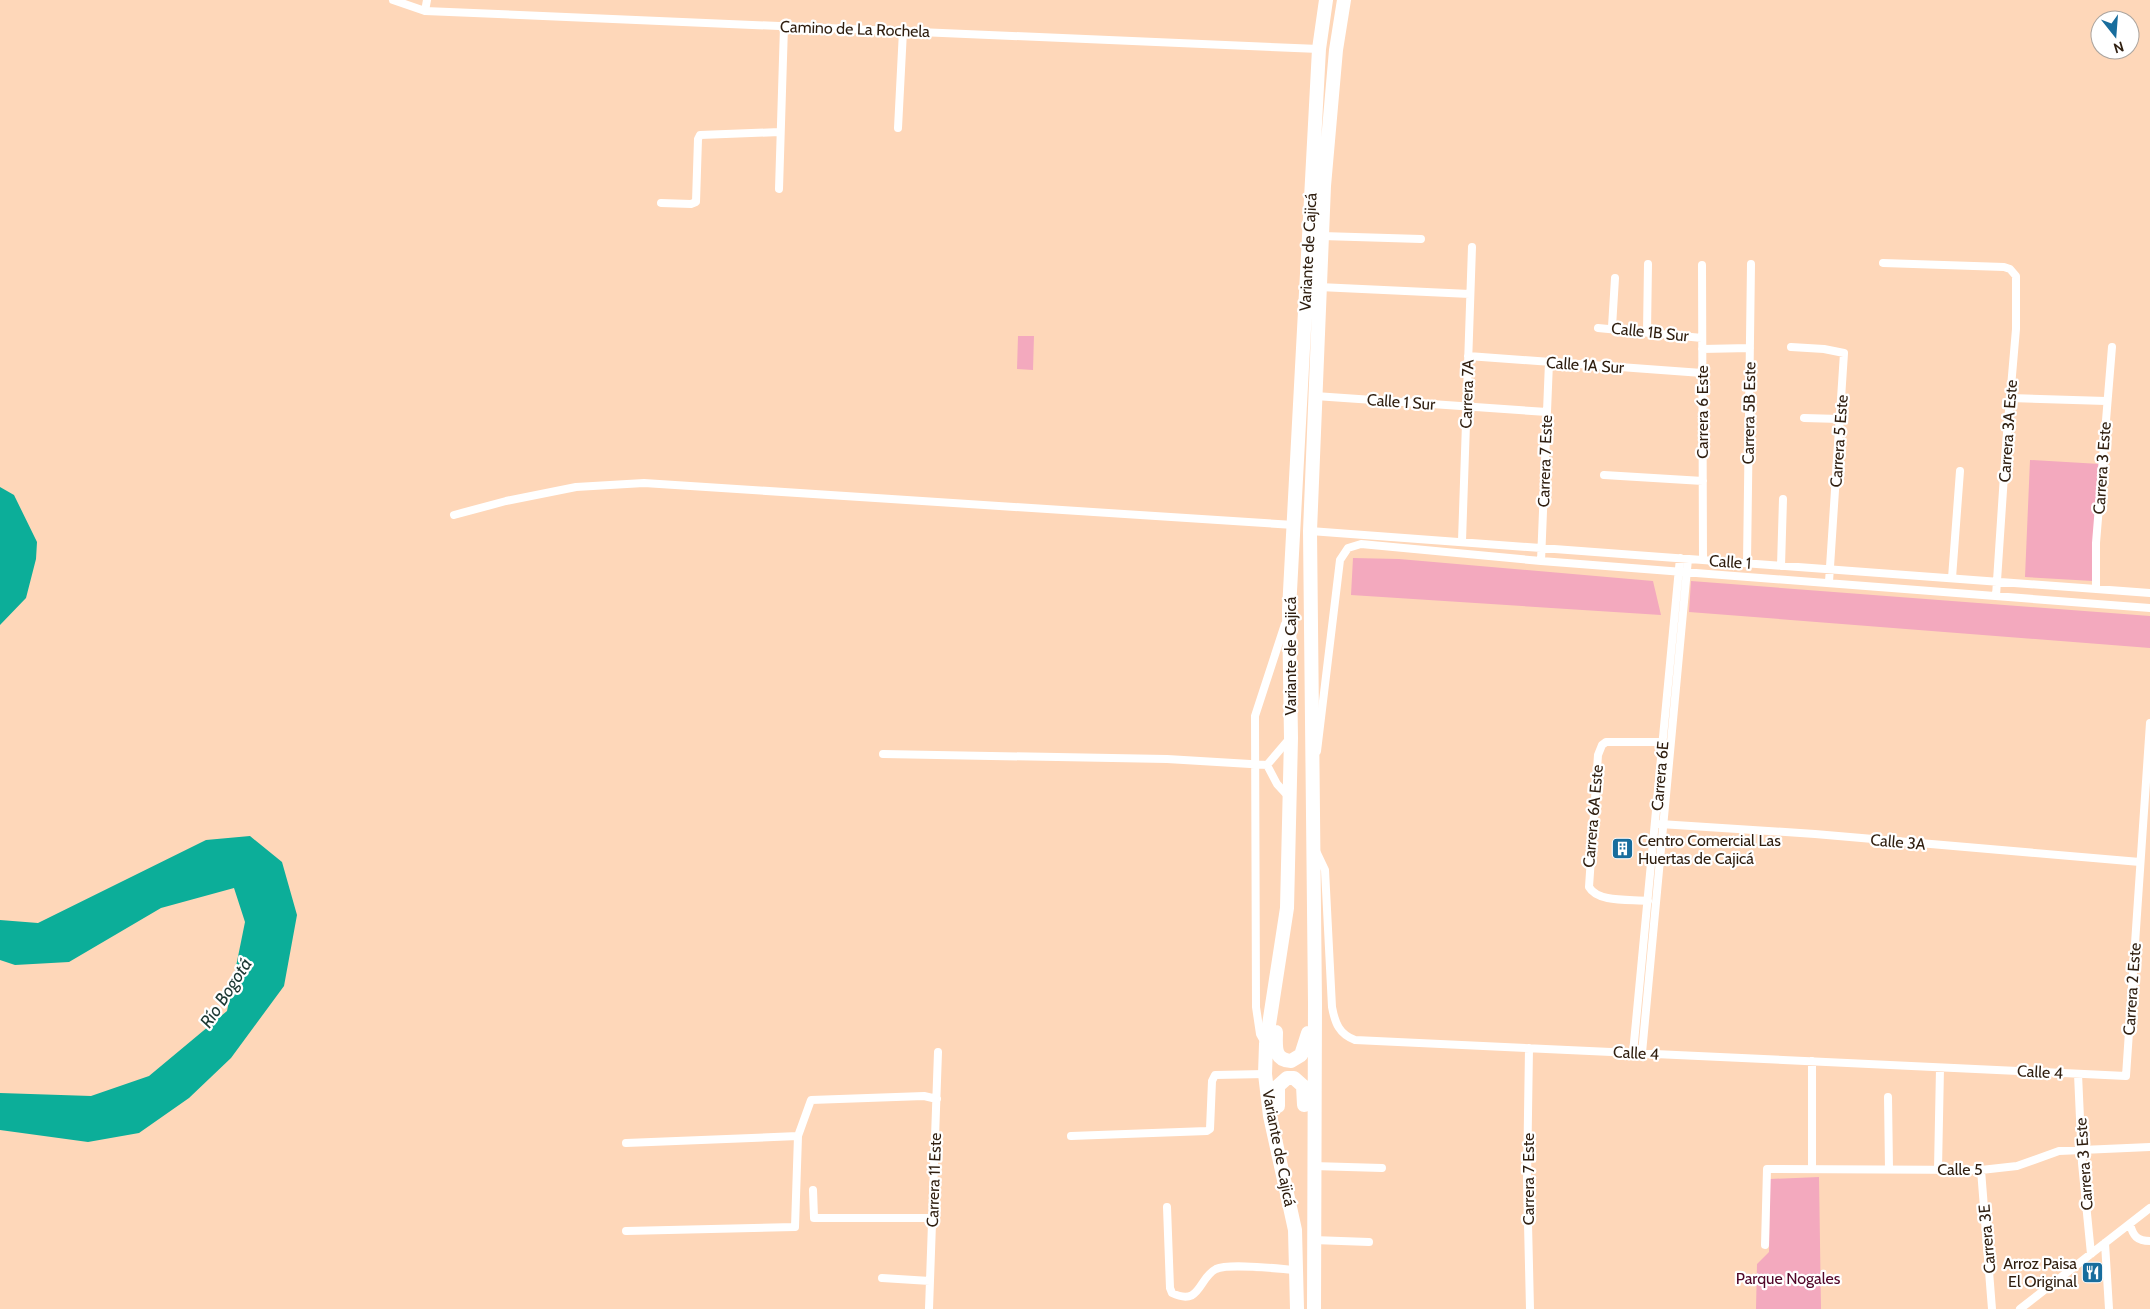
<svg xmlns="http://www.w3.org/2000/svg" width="2150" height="1309" font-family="Cabin,sans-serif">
<rect width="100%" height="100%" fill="#fed7b9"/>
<path fill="#f3a9be" d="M1018,336h16l-1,34 -16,-1z
M2030,460l70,4 -7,117 -68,-4z
M1353,558l46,1 254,22 8,34 -310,-20z
M1691,581l459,35v32l-461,-36z
M1819,1177l2,132h-65l1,-45 12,-12 1,-73z"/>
<path fill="#0cae99" d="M0,487l14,8 23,47 -1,17 -10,39 -26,27z
M250,836l32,26 15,53 -13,71 -53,72 -42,40 -50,35 -51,9 -88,-12v-37l91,3 58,-20 78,-65 18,-89 -11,-34 -73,20 -92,54 -54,3 -15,-5v-40l38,3 168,-83z"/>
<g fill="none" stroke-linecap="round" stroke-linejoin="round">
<path stroke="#fff" stroke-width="8" d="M393,0l32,11 894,38
M425,11l2,-11
M898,128l5,-97
M779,189l5,-163
M661,203l30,1 5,-2 2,-63 2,-4 80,-3
M1322,236l99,3
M1883,263l121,4 6,2 6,7v53l-10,116 -10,151
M1702,265l1,295
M1319,287l151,7
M1612,327l3,-49
M1598,328l104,10
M1647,332l1,-68
M1791,347l33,2 20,4 -15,229
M1702,349l48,-1
M1468,356l234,17
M1315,396l232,16
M2010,398l96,3
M1804,418l36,1
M1604,475l99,6
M454,515l52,-14 70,-14 68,-4 650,42
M1310,531l840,62
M1462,541l10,-294
M1541,561l8,-199
M1747,563l4,-299
M1781,566l2,-67
M1952,578l8,-107
M2096,589v-46l16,-196
M1317,751l23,-191 8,-12 13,-4 180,17 609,47
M883,754l284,5 100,6
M1267,765l10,19 12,13
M1267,765l23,-27
M1660,824l155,10 325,28
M1316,851l9,19 7,137c3,16 7,27 23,33l771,36 24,-353
M1648,901c-17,-2 -50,2 -59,-14l9,-132 4,-10 4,-3h57
M1265,1043l-5,-9 -4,-27 -1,-291 30,-92
M1529,1048l-2,132 3,129
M1633,1053l47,-495
M1642,1053l46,-494
M1812,1061v108
M2078,1074l4,89 9,91
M1888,1097l1,72
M1071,1136l136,-5 3,-2 2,-48 3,-6 50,-1
M626,1143l172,-7
M1313,1166l69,2
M1938,1169l2,-101
M1981,1170l11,139
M813,1190l1,28h119
M1167,1207l3,81 2,5c29,14 26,-15 44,-24 13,-6 64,0 81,1
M2130,1224c3,12 7,17 20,17
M626,1231l169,-4 3,-91 13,-36 113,-4 13,3
M1313,1240l56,2
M2105,1243l4,66
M1765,1245l2,-76 214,1 36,-4 42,-15 91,-4
M882,1278l48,3
M929,1309l9,-257
M2020,1309l130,-101"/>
<path stroke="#fff" stroke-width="14" d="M1276,1032c0,13 -3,28 15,29l10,-6 7,-22
M1278,1106v-20l9,-8h7l9,8 1,19
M1297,1309l-2,-79 -25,-114 -5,-42 1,-30 21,-136 4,-170 -2,-128 30,-561 7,-49
M1314,1309l1,-306 -5,-472 14,-345 12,-136 8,-50"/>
</g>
<defs>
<symbol id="building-square" viewBox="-11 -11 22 22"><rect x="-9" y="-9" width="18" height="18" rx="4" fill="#186d9d" stroke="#fff"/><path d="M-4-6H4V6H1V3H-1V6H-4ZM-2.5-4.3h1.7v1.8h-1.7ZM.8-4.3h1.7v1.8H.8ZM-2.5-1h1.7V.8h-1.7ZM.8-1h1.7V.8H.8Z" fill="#fff"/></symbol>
<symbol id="restaurant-square" viewBox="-11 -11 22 22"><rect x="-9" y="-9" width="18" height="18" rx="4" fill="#186d9d" stroke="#fff"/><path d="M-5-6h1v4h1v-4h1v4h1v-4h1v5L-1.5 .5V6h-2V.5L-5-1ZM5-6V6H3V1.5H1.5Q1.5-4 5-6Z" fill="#fff"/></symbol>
</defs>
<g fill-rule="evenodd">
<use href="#building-square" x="1610" y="836" width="25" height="25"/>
<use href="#restaurant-square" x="2080" y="1260" width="25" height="25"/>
</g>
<g text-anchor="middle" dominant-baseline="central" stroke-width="4.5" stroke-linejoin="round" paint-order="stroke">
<g font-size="16" fill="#2f1e0f" stroke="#fff">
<text transform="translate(855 29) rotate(2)">Camino de La Rochela</text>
<text transform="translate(1308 252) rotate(-87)">Variante de Cajicá</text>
<text transform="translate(1650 332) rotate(6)">Calle 1B Sur</text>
<text transform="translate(1585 365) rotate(4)">Calle 1A Sur</text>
<text transform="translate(1467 394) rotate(-88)">Carrera 7A</text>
<text transform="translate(1401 402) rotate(4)">Calle 1 Sur</text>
<text transform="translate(1702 412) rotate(-90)">Carrera 6 Este</text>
<text transform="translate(1749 413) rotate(-89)">Carrera 5B Este</text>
<text transform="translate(2008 431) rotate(-86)">Carrera 3A Este</text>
<text transform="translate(1839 441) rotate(-86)">Carrera 5 Este</text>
<text transform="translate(1545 461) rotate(-88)">Carrera 7 Este</text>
<text transform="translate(2102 468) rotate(-86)">Carrera 3 Este</text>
<text transform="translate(1730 562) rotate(4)">Calle 1</text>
<text transform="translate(1290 656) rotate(-90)">Variante de Cajicá</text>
<text transform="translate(1660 776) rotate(-85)">Carrera 6E</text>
<text transform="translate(1593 816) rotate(-85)">Carrera 6A Este</text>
<text transform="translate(1898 842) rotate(5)">Calle 3A</text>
<text transform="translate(2132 989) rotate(-86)">Carrera 2 Este</text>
<text transform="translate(1636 1053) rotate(3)">Calle 4</text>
<text transform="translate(2040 1072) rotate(3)">Calle 4</text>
<text transform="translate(1279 1148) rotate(79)">Variante de Cajicá</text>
<text transform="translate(2084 1164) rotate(-94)">Carrera 3 Este</text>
<text x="1960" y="1169">Calle 5</text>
<text transform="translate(1528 1179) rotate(-90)">Carrera 7 Este</text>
<text transform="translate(934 1180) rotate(-88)">Carrera 11 Este</text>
<text transform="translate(1987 1239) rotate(-95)">Carrera 3E</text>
</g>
<g font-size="16" fill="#2f1e0f" stroke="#fff" text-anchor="start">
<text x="1638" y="840">Centro Comercial Las<tspan x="1638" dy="18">Huertas de Cajicá</tspan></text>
<text x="2077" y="1263" text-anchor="end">Arroz Paisa<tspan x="2077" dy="18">El Original</tspan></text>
</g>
<g font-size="16" fill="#510628" stroke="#fff">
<text x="1788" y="1278">Parque Nogales</text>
</g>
<g font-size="18" font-style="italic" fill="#1b3732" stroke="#fff">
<text transform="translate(226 993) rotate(-57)">Río Bogotá</text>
</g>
</g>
<g transform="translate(2115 35) rotate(163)"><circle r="24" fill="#ffffff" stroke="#aca59f"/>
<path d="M0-4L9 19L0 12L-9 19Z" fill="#186d9d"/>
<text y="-8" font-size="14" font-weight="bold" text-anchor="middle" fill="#2f1e0f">N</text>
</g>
</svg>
